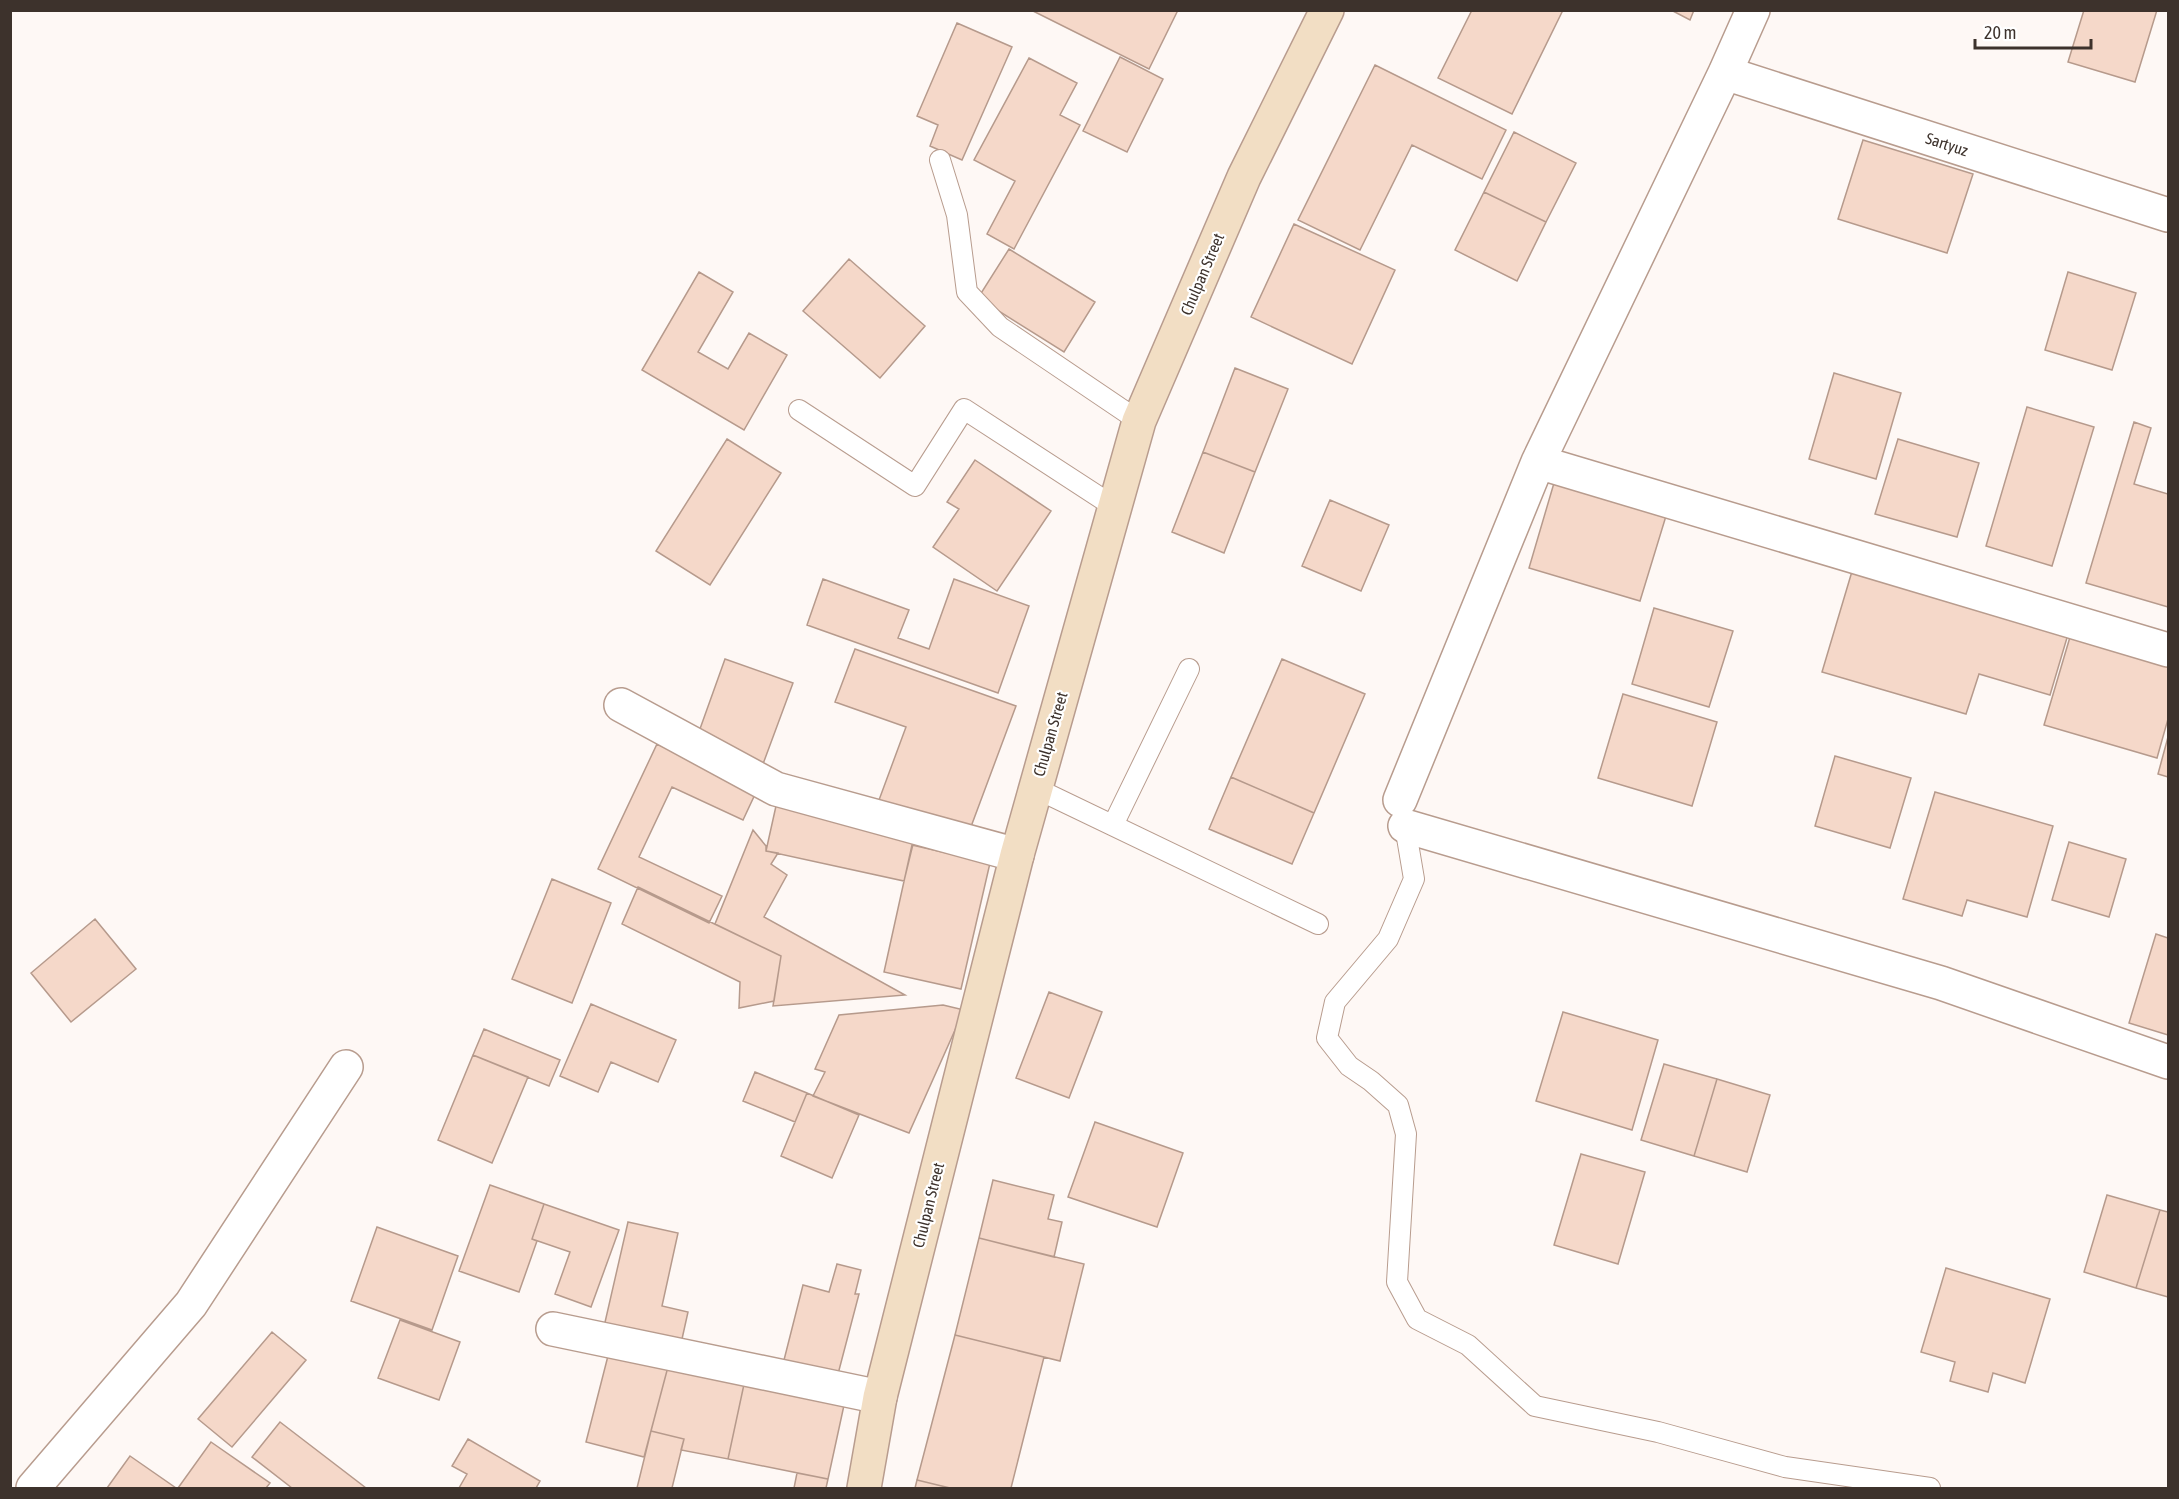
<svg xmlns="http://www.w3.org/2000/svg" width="2179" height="1499" font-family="'Asap Condensed',sans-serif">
<rect width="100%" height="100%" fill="#fef8f5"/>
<path fill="#f5d8c9" stroke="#b69a8c" stroke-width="1.5" d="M1031,10h147l-29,59z
M1472,10h91l-51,104 -74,-36z
M1671,10h23l-4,10z
M2084,10h73l-22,72 -67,-20z
M957,23l55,24 -50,113 -32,-14 8,-21 -21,-9z
M1120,57l43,22 -36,73 -44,-21z
M1029,58l48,25 -17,32 20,10 -66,124 -27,-15 28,-53 -41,-21z
M1375,65l131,65 -24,49 -70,-34 -52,105 -62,-30z
M1514,132l62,31 -30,59 -62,-30z
M1863,140l110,34 -26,79 -109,-34z
M1484,192l62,30 -29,59 -62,-31z
M1294,224l101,46 -43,94 -101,-47z
M1009,249l86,53 -31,50 -86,-54z
M849,259l76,67 -45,52 -77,-67z
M699,272l34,20 -35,60 30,17 21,-36 38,22 -43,75 -102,-60z
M2068,272l68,21 -24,77 -67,-20z
M1235,368l53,21 -33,83 -52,-20z
M1834,373l67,20 -25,86 -67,-20z
M2027,407l67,20 -42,139 -66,-20z
M2134,422l17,6 -17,56 34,10v113l-82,-24z
M727,439l54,34 -71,112 -54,-34z
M1898,439l81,24 -22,74 -82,-23z
M1203,452l52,20 -31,81 -52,-21z
M975,460l76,51 -54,80 -64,-44 26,-38 -12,-7z
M1554,483l112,33 -26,85 -111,-33z
M1330,500l59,25 -28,66 -59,-25z
M1853,568l216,63 -19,64 -71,-21 -13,40 -144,-42z
M823,579l86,31 -11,28 31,11 25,-70 75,27 -31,87 -191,-68z
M1654,608l79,23 -24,76 -77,-23z
M2070,637l98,29v53l-11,39 -113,-33z
M855,649l161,57 -47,126 -90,-32 27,-73 -71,-25z
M725,659l68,24 -30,81 -67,-24z
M1282,659l83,35 -51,119 -83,-36z
M1623,694l94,28 -25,84 -94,-28z
M2168,737v40l-10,-3z
M657,744l100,46 -14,30 -71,-33 -33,70 83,39 -13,27 -111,-54z
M1835,756l76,22 -21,70 -75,-22z
M1231,777l83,36 -22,51 -83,-35z
M1935,792l118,34 -26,91 -60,-17 -5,16 -59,-17z
M776,806l139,30 -11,45 -138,-30z
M753,830l13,16v5l12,2 -7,11 16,11 -23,42 141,78 -132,11 8,-50 -66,-32z
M2069,842l57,17 -17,58 -57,-17z
M912,845l78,18 -29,126 -77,-17z
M552,879l59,24 -39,100 -60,-24z
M638,887l143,69 -7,45 -35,7 1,-26 -118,-58z
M95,919l41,50 -65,53 -40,-49z
M2156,934l12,4v97l-39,-12z
M1049,992l53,20 -33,86 -53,-20z
M591,1004l85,36 -18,42 -47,-20 -13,30 -38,-16z
M943,1005l21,5 -55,123 -96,-37 12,-24 -10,-3 24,-54z
M1563,1012l95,28 -26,90 -96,-29z
M484,1029l76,31 -11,26 -76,-31z
M473,1055l55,22 -36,86 -54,-23z
M1664,1064l53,15 -23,77 -53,-16z
M755,1072l52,21 -12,29 -52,-21z
M1717,1079l53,16 -23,77 -53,-16z
M807,1093l52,22 -27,63 -51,-22z
M1095,1122l88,31 -26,74 -89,-30z
M1581,1154l64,18 -27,92 -64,-19z
M993,1180l61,15 -6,24 14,3 -8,35 -75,-19z
M490,1185l54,19 -12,35 5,2 -18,51 -60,-21z
M2107,1195l53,15 -24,78 -52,-16z
M544,1204l75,26 -28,77 -36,-13 15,-42 -38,-13z
M2160,1210l8,2v85l-32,-9z
M628,1222l50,11 -16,73 26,6 -8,36 -77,-17z
M377,1227l81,29 -26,74 -81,-29z
M979,1238l105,26 -24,97 -105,-26z
M837,1264l24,6 -6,24h4l-21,80 -54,-14 19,-75 26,7z
M1946,1268l104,31 -25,84 -32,-10 -5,19 -38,-11 5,-19 -34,-10z
M400,1320l60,22 -21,58 -61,-22z
M272,1332l34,28 -74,87 -34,-28z
M955,1335l89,22 -33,131h-61l-33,-8z
M610,1348l59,15 -25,94 -58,-15z
M669,1363l77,12 -18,84 -47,-9 3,-11 -33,-8z
M746,1375l100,21 -18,83 -100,-20z
M280,1422l86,66h-74l-40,-31z
M651,1431l33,8 -12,49h-35z
M468,1439l72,42 -4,7h-77l8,-14 -15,-8z
M211,1442l59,41 -4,5h-88z
M130,1456l46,32h-69z
M797,1473l31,6 -2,9h-32z
M917,1480l33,8h-35z"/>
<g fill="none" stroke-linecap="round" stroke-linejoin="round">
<defs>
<path id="lane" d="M940,160l17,55 10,77 33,35 139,94
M799,410l116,76 49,-77 152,99
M1035,788l283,136
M1404,820l10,59 -26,60 -53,63 -8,36 22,28 22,15 27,24 8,29 -9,148 20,37 51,26 67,61 123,26 127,35 145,21
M1113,825l76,-156"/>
<path id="street" d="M1725,73l443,142
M1538,462l630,188
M621,705l155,84 241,66
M1400,800l138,-338 187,-389 28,-63
M1405,826l536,157 227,79
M553,1329l327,68
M33,1488l158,-184 155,-237"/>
<path id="secondary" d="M864,1488l16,-91 137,-542 122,-434 105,-244 83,-167"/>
</defs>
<use href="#lane" stroke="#b89c8e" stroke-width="22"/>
<use href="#street" stroke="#b89c8e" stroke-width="36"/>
<use href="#secondary" stroke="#b89c8e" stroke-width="36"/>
<use href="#lane" stroke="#fff" stroke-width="20"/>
<use href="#street" stroke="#fff" stroke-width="33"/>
<use href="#secondary" stroke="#f2dec4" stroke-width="33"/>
</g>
<g text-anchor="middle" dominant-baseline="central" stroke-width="4.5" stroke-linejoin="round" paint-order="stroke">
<g font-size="16" fill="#3d322c" stroke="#fff">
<text transform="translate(1947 144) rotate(18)">Sartyuz</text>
<text transform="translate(1202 274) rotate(-67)">Chulpan Street</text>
<text transform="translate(1050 734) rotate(-74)">Chulpan Street</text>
<text transform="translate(928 1205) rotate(-76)">Chulpan Street</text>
</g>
</g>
<rect width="2179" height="1499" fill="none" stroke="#3d322c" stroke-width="24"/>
<path d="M1975 39v9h116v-9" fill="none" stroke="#3d322c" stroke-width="3"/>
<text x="1984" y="39" font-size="18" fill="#3d322c" stroke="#ffffff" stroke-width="4.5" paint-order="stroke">20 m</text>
</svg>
